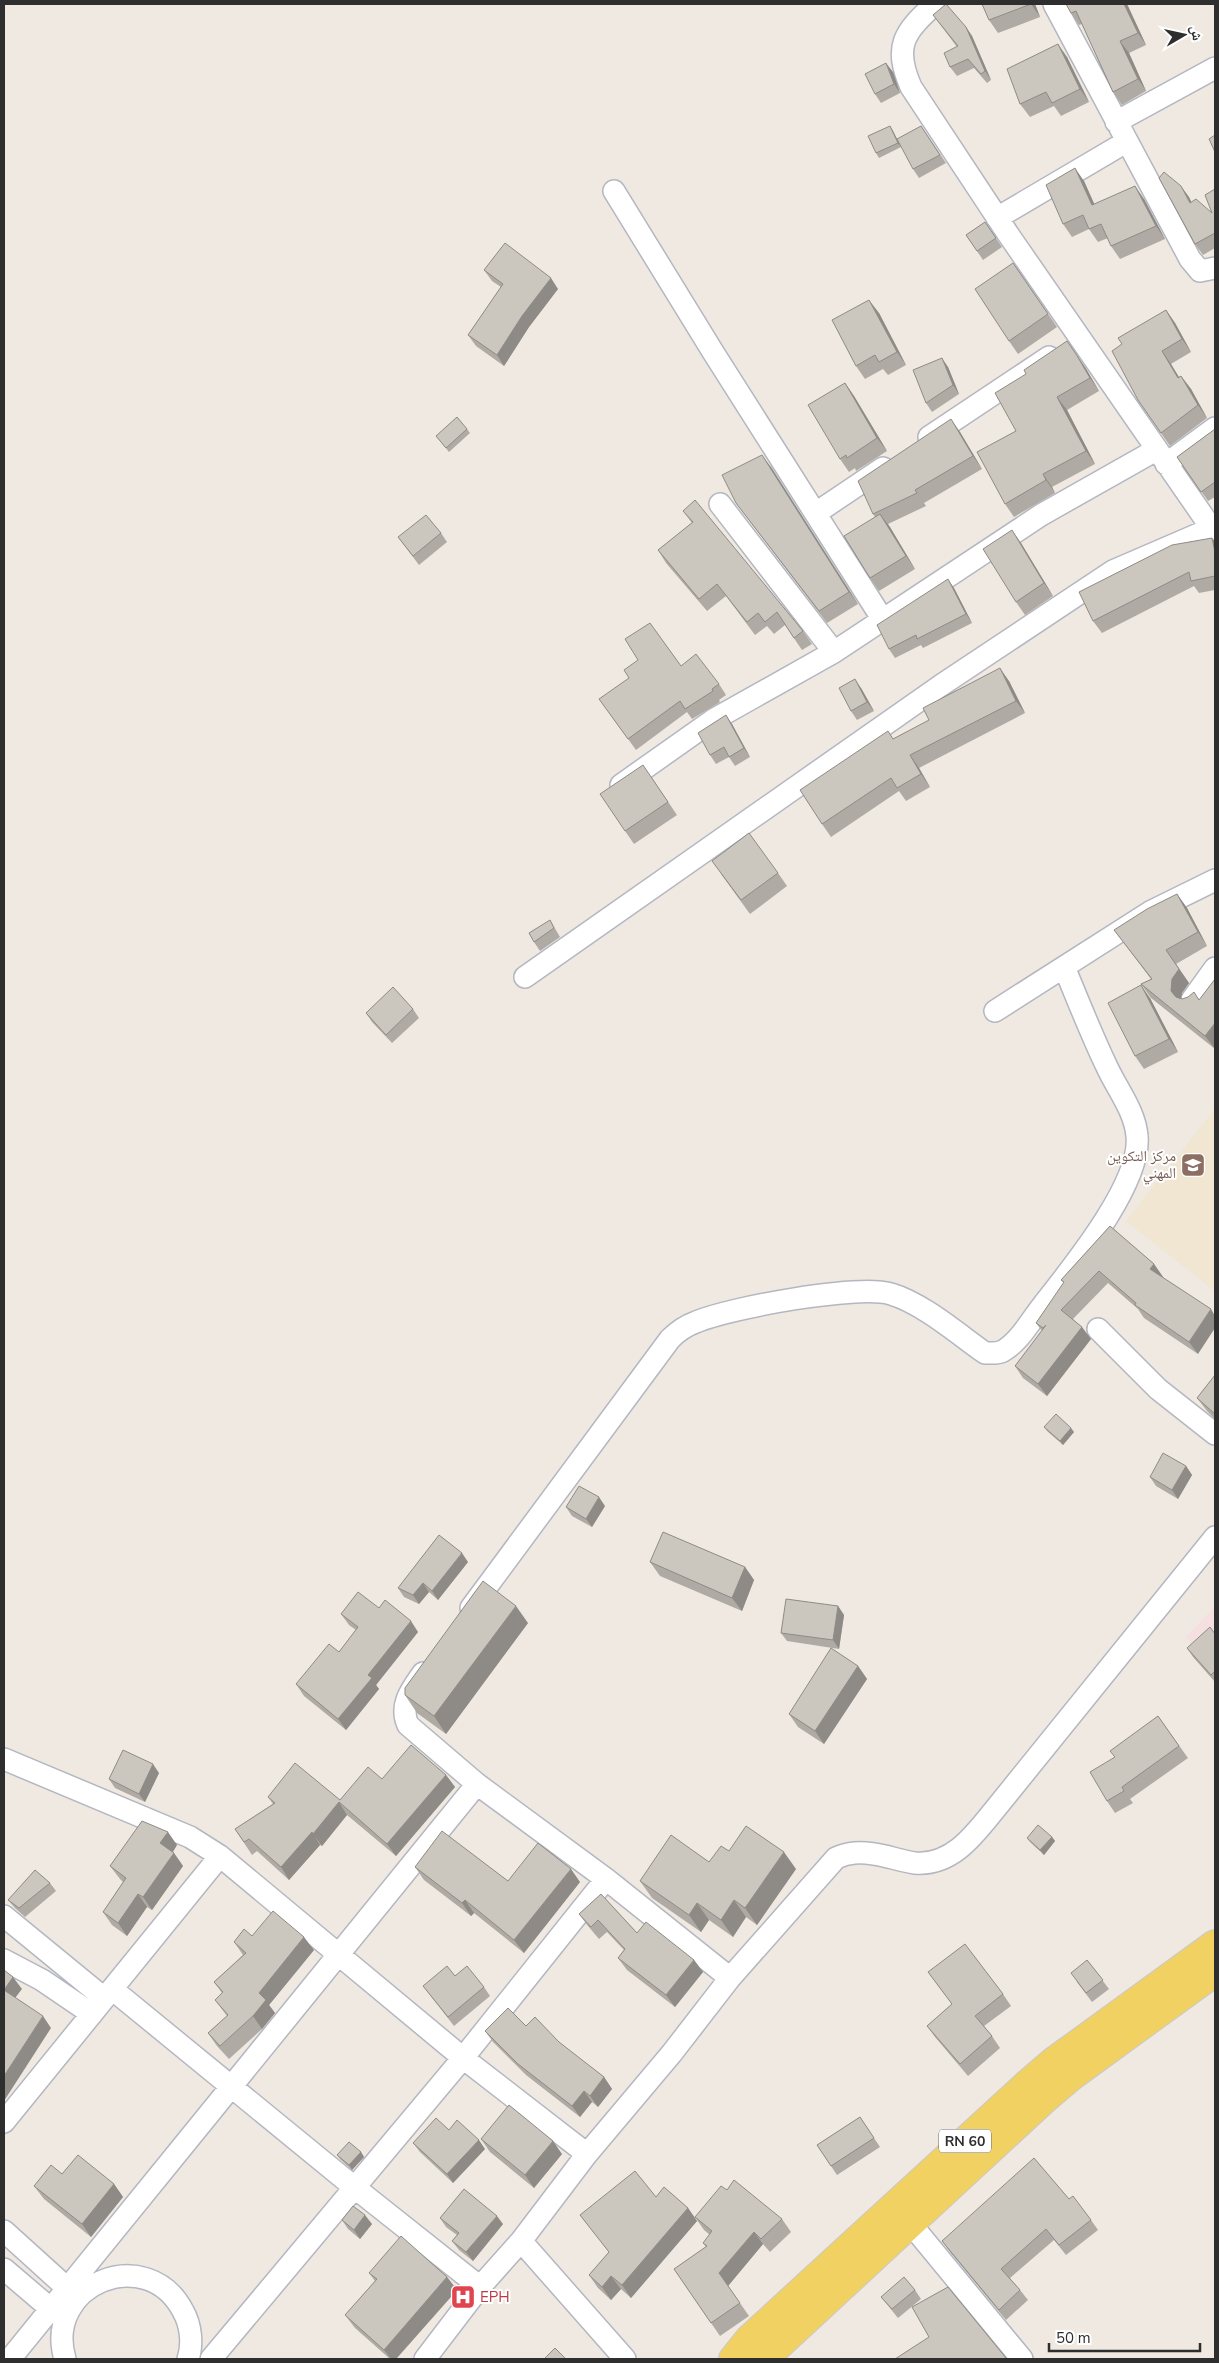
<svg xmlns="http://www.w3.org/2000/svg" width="1219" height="2363" font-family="'Nunito Sans','Noto Naskh Arabic',sans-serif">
<rect width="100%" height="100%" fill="#efe9e1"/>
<path fill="#f0e6d1" d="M1215,1109v182l-89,-70z"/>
<path fill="#f5dfe0" d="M1215,1607v61l-29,-31z"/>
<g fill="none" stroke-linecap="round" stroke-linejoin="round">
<defs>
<path id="minor" d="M935,4c-31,28 -42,42 -24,83l97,147 204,295
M1054,4l136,255 10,12 15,-3
M1116,122l99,-54
M614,191l99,161 170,268
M997,218l129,-76
M929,437l120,-80
M1166,464l49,-36
M720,504l114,148
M816,513l67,-45
M621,785l92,-65 121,-68 207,-137 115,-65
M525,977l415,-291 173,-115 102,-44
M1192,1000l23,-32
M995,1011l155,-99 65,-32
M1098,1329l60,60 57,45
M471,1608l199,-269c8,-8 15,-13 26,-17 33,-14 162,-38 195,-28 31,9 67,40 94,59 7,0 12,1 18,-2 17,-10 28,-31 40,-46 28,-36 99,-122 94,-169 -2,-25 -20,-47 -30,-69 -16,-33 -29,-67 -43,-100
M423,1673c-12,17 -24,32 -15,52l69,59
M4,1759l186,78 30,19 243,202 124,96
M4,1916l100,82
M4,1960l38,20 50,34
M730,1978l106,-120c13,-6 24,-6 38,-4 14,2 27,7 41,9 35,3 57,-25 77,-50l223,-276
M112,1989l242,198 126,100
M4,2122l216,-266
M910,2223l112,136
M4,2231l63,57 13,6
M521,2241l104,118
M4,2269l47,40 12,5
M10,2359l467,-575 129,95 -143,179 -252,301
M65,2359c-22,-75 82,-117 118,-48 8,14 10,33 5,48
M425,2359l55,-72 41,-46 66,-87 85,-101 58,-75 -124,-99"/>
<path id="primary" d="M733,2359l16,-20 277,-254 28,-24 161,-117
M764,2359l282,-261 26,-22 143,-104"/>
</defs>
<use href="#minor" stroke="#b4b7c1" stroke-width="24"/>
<use href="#primary" stroke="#c9c9c9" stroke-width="30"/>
<use href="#minor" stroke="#fff" stroke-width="21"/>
<use href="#primary" stroke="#f2d163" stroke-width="28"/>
</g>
<path fill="#afaba4" d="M982,4h53l5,13 -42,16 -9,-13z
M1066,4h61l19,41 -17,8 17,38 -24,14 -9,-13 -31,-68 -3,1 -8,-12z
M933,15l33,12 6,9 19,44 -4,3 -13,-15 -17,8 -7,-9 7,-20z
M1067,57l22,45 -28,14 -7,-10 -24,11 -10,-13z
M893,72l7,21 -19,10 -6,-9z
M890,126l3,5 8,16 -22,11 -3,-5z
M921,126l25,37 -27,15 -6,-9z
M1084,181l10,23 50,-5 21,40 -45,20 -9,-13 -3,-8 -10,4 -9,-13 -17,8 -9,-13z
M1215,189v59l-12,7 -8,-11 -6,-47 2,5 21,11z
M985,222l17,25 -19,13 -17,-25z
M1013,263l44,64 -39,27 -9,-13z
M484,270l74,19 -29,38 -25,39 -28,-20 -8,-11 33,-48 -9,-6z
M1166,310l9,13 16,29 -20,12 8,13 2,-1 10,13 16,29 -37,28 -32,-46 -16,-56z
M879,313l27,52 -18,10 -5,-6 -18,10 -9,-13z
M948,367l11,27 -27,18 -6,-9z
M1085,367l14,24 -32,19 28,54 -43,23 3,6 -41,24 -9,-13 11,-73z
M845,383l9,13 33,55 -31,20 -1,-3 -6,4 -9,-13z
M467,429l3,4 -21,19 -13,-16z
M1215,429v68l-7,4 -31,-44z
M960,432l22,37 -58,34 2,3 -38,18 27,45 -36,22 -9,-13 5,-61 -2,-3z
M771,467l87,137 -31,19 -91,-120z
M683,511l120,120 9,13 -10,6 -17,-25 -11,9 -7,-8 -12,9 -29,-39 -19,15 -41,-48 -8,-13 34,-27z
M441,533l6,9 -28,23 -21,-28z
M1215,542v48l-16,3 -5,-7 -92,47 -9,-12z
M1021,543l32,53 -28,19 -9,-13z
M954,588l18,35 -49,25 -2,-3 -26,13 -6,-9z
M681,666l38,18 7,11 -7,5 1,2 -28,17 -5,-7 -51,38 -37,-51z
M1009,681l16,32 -106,55 11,19 -24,14 -7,-10 -68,46 -9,-13 71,-85z
M861,688l13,23 -17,9 -6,-9z
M732,724l18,33 -15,9 -6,-9 -13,7 -6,-9z
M652,778l25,37 -43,29 -9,-13z
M778,873l9,13 -37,28 -29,-40z
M1177,894l10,14 20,38 -31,18 13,19 -7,10 -1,6 34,50 -64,-51 -10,-14 10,-5 -37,-49z
M550,920l10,17 -20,14 -6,-9z
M1150,998l28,54 -34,17 -9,-13z
M413,1009l6,9 -27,25 -20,-21 -6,-9z
M1110,1226l44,38 9,13 35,77 -54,-36 -6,-9 -30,-26 -35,36 18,20 -44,57 -24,-18 -8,-12 27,-35 -6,-8 28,-40 -3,-3z
M1215,1375v44l-8,-8 -10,-13z
M1044,1427l30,5 -11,13 -16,-14z
M1186,1466l6,9 -14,24 -22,-13 -6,-9z
M605,1506l-13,21 -20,-11 -6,-9z
M468,1562l-30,38 -9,-8 -10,12 -15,-7 -6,-9z
M650,1562l95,5 9,13 -12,31 -82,-35z
M838,1606l6,9 -5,34 -52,-8 -6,-8z
M379,1608l39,24 -42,53 3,4 -33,41 -42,-34 -8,-12 43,-32 17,-22 -7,-5 -8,-11z
M528,1623l-82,111 -29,-21 -12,-18z
M1215,1634v48l-22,-25 -6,-9z
M858,1666l9,13 -43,65 -26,-17 -9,-13z
M1158,1716l30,42 -58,41 3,4 -18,10 -8,-12 8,-44z
M159,1773l-14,29 -30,-14 -6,-9z
M446,1775l9,12 -59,69 -49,-41 -25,31 -2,-1 -31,35 -32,-29 -5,4 -17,-26 38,-25 -5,-7 72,3 42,-21z
M1052,1837l3,4 -11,14 -14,-13 -3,-4z
M177,1845l-4,7 10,14 -31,44 -5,-3 -20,29 -15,-11 -9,-13 20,-30 -3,-3 -10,-13z
M729,1851l67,18 -39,56 -11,-8 -13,20 -24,-17 -8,12 -49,-34 -12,-17 69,-19z
M415,1867l93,14 72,1 -56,71 -50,-40 -3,3 -47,-36z
M50,1883l6,8 -31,26 -10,-9 -7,-8z
M601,1894l36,39 57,27 9,12 -28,35 -48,-37 -9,-12 6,-8 -17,-18 -8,7 -11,-13 -9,-12z
M252,1936l62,14 -45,55 6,8 -13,16 -33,30 -12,-13 -9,-13 19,-17 -12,-16 7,-7 -8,-11 29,-27 -9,-13z
M1087,1960l22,29 -17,13 -15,-20z
M928,1972l75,22 8,12 -27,20 8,10 8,12 -32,28 -33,-39 -8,-11 25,-22z
M455,1976l29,11 6,9 -36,30 -31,-40z
M526,2026l78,51 8,12 -14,18 -6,-5 -12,15 -54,-42 -33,-33 -8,-11z
M860,2117l20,30 -43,28 -20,-30z
M481,2139l81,15 -28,34 -44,-36z
M413,2143l72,6 -32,34 -33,-31z
M361,2152l3,5 -12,13 -12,-11 -3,-4z
M114,2184l9,13 -32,40 -47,-38 -10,-13z
M727,2190l55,29 9,13 -21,20 -7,-8 -35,42 21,30 -29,20 -46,-67 32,-22 -3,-4 7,-8 -6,-5 -9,-13z
M656,2197l32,11 9,13 -66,77 -10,-9 -10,11 -13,-12 -9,-13 20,-23 -29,-37z
M1069,2199l22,21 7,10 -32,25 -12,-15 -44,38 10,12 8,10 -22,20 -56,-68 -8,-11z
M440,2218l63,6 -30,37 -14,-11 -7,-9 5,-6 -11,-8z
M342,2220l30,4 -12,15 -12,-10z
M369,2273l78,4 10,13 -61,69h-6l-35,-31 -10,-13 30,-34z
M915,2290l6,9 -23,19 -17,-21z"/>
<path fill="#8e8b86" d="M1031,4h4l5,13z
M1124,4h3l19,41 -8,-12z
M966,27l6,9 19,44 -6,-9z
M1120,41l9,12 17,38 -8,-12z
M1058,44l9,13 22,45 -9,-13z
M886,63l7,9 7,21 -6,-9z
M890,126l3,5 8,16 -3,-4z
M1075,168l9,13 17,38 -9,-14z
M1135,186l9,13 21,40 -9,-13z
M1181,186l8,11 8,17 -7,-11z
M551,278l7,11 -29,38 -25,39 -7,-11 25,-39z
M869,300l10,13 27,52 -9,-13z
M1166,310l9,13 16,29 -9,-13z
M1067,341l18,26 14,24 -9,-13z
M1162,351l9,13 16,27 -9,-13z
M942,358l6,9 11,27 -6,-9z
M1181,376l10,13 16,29 -9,-13z
M845,383l9,13 33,55 -10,-13z
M1057,397l10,13 28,54 -9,-13z
M951,419l9,13 22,37 -9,-13z
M762,455l9,12 87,137 -9,-12z
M1043,474l9,13 3,6 -9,-13z
M880,514l10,13 25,42 -9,-13z
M1012,530l9,13 32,53 -9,-13z
M1212,538l3,4v10z
M948,579l6,9 18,35 -6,-9z
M1000,668l9,13 16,32 -9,-12z
M855,679l6,9 13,23 -7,-9z
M726,715l6,9 18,33 -6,-9z
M910,755l9,13 11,19 -9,-13z
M1177,894l10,14 20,38 -9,-14z
M1166,950l23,33 -7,10 -2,12 -9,-14z
M1141,985l9,13 28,54 -9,-13z
M1215,1023v26l-10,-13z
M1154,1264l9,13 -4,5 -9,-13z
M1211,1309l4,7v12l-17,26 -9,-12z
M1082,1327l9,12 -44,57 -9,-12z
M1071,1428l3,4 -11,13 -3,-4z
M1186,1466l6,9 -14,24 -6,-9z
M599,1497l6,9 -13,21 -6,-8z
M462,1553l6,9 -30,38 -6,-9z
M745,1567l9,13 -12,31 -10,-13z
M423,1583l6,9 -10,12 -6,-9z
M516,1606l12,17 -82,111 -12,-18z
M838,1606l6,9 -5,34 -6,-9z
M411,1621l7,11 -42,53 3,4 -33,41 -8,-11 30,-44z
M858,1666l9,13 -43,65 -9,-13z
M153,1764l6,9 -14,29 -6,-8z
M446,1775l9,12 -59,69 -9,-12z
M339,1802l8,13 -25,31 -9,-12z
M168,1832l9,13 -7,11 -10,-13z
M312,1832l8,13 -31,35 -8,-13z
M1052,1837l3,4 -11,14 -4,-5z
M784,1852l12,17 -39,56 -12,-17z
M174,1853l9,13 -31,44 -9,-13z
M571,1869l9,13 -56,71 -10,-13z
M138,1894l9,13 -20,29 -9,-13z
M465,1900l9,13 -3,3 -9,-13z
M734,1900l12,17 -13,20 -12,-17z
M697,1903l12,17 -8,12 -12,-17z
M304,1937l10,13 -45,55 6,8 -13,16 -9,-13 6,-23z
M694,1960l9,12 -28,35 -9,-12z
M13,1977l9,12 -10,13 -8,-12z
M43,2016l8,12 -47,73v-25z
M604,2077l8,12 -14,18 -8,-11z
M584,2091l8,11 -12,15 -8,-11z
M479,2140l6,9 -32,34 -6,-9z
M553,2141l9,13 -28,34 -9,-13z
M361,2152l3,5 -12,13 -3,-5z
M114,2184l9,13 -32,40 -9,-13z
M688,2208l9,13 -66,77 -9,-13z
M365,2215l7,9 -12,15 -6,-9z
M497,2216l6,8 -30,37 -7,-9z
M754,2232l9,12 -35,42 21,30 -30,-43z
M611,2276l10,13 -10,11 -9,-13z
M447,2277l10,13 -61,69h-5l-7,-9z"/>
<path fill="#cbc7bf" stroke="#8e8b86" d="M946,4l20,23 19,44 -4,3 -13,-15 -18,8 -6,-14 14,-7 -25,-31z
M982,4h49l-42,16z
M1066,4h58l14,29 -18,8 18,38 -25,13 -37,-81 -5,2z
M1058,44l22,45 -28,14 -6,-11 -26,12 -13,-35z
M886,63l8,21 -19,10 -10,-20z
M890,126l8,17 -22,10 -8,-17z
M921,126l19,29 -27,14 -16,-30z
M1215,135v17l-6,-13z
M1075,168l17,37 43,-19 21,40 -45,20 -10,-22 -12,5 -6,-14 -20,9 -17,-39z
M1164,172l17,14 9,17 6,-4 16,14 -7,-18 10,-6v44l-20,11 -36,-66z
M985,222l11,16 -19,13 -11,-16z
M505,243l46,35 -29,38 -25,39 -29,-20 35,-51 -19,-14z
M1013,263l35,51 -39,27 -34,-52z
M869,300l28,52 -18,10 -4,-7 -19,11 -24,-46z
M1166,310l16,29 -20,12 16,27 3,-2 17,29 -37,28 -23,-33 -26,-49 10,-7 -4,-6z
M1067,341l9,13 14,24 -33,19 29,54 -43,23 3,6 -41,24 -28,-52 39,-21 -21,-38 31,-19 -2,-4z
M942,358l11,27 -27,18 -13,-33z
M845,383l32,55 -30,20 -1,-3 -6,4 -32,-54z
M457,417l10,12 -21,19 -10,-12z
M951,419l22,37 -58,34 2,3 -44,21 -15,-33z
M1215,429v53l-14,10 -24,-35z
M762,455l87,137 -30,19 -83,-108 -14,-28z
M695,500l108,131 -9,7 -17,-26 -12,10 -7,-9 -11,9 -30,-38 -18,15 -41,-49 35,-28 -10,-11z
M880,514l26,42 -36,22 -26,-42z
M426,515l15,18 -28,23 -15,-19z
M1012,530l32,53 -28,19 -33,-53z
M1212,538l3,14v24l-24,5 -2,-9 -96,49 -14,-29 93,-47z
M948,579l18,35 -49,25 -1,-4 -27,14 -12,-24z
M650,623l31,43 15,-12 23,30 -7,5 1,2 -28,18 -5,-8 -52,38 -29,-40 30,-21 -5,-8 14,-10 -13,-21z
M1000,668l16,33 -106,54 11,19 -24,14 -6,-10 -69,46 -22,-34 88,-59 5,8 36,-19 -6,-12z
M855,679l12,23 -16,9 -12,-23z
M726,715l18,33 -15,9 -5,-10 -14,8 -12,-22z
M643,765l25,37 -43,29 -25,-37z
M749,833l29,40 -37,27 -29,-39z
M1177,894l21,38 -32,18 13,19 -7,10 -1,12 5,6 6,2 6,-2 6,-5 5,8 16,-21v44l-10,13 -64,-52 11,-5 -38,-49 33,-21z
M550,920l4,8 -20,14 -5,-9z
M1141,985l28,54 -34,17 -27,-53z
M393,987l20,22 -27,26 -20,-22z
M1110,1226l44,38 -4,5 61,40 -22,33 -54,-37 1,-2 -37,-32 -38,39 21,17 -44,57 -23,-18 31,-41 -3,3 -7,-5 28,-41 -3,-2z
M1215,1375v39l-18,-16z
M1056,1414l15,14 -11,13 -16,-14z
M1163,1453l23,13 -14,24 -22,-13z
M579,1486l20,11 -13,22 -20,-12z
M663,1532l82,35 -13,31 -82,-36z
M439,1535l23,18 -30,38 -9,-8 -10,12 -15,-7z
M483,1581l33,25 -82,110 -29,-21v-7z
M358,1592l21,16 6,-8 26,21 -43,54 4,3 -34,41 -42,-35 33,-40 10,8 19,-25 -17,-13z
M786,1599l52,7 -5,34 -52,-7z
M1210,1627l5,7v37l-4,4 -24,-27z
M831,1648l27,18 -43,65 -26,-17z
M1158,1716l21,30 -57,41 2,4 -17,10 -17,-29 25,-15 -5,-6z
M411,1745l35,30 -59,69 -48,-42 -26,32 -1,-2 -31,35 -32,-28 -5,3 -9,-13 40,-26 -7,-6 27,-34 45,37 28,-33 14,12z
M123,1750l30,14 -14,30 -30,-15z
M142,1821l26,11 -8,11 14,10 -31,44 -5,-3 -20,29 -15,-11 23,-34 -16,-12z
M1038,1825l14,12 -12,13 -13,-12z
M746,1826l38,26 -39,56 -11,-8 -13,20 -24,-17 -8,12 -49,-34 31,-46 38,27 12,-16 8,5z
M442,1831l66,50 30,-38 33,26 -57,71 -49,-40 -3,3 -47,-36z
M35,1870l15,13 -31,25 -11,-8z
M601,1894l36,39 9,-11 48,38 -28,35 -48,-37 7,-9 -27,-29 -7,7 -12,-13z
M273,1911l31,26 -45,56 7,7 -13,16 -33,30 -12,-13 20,-18 -13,-15 8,-8 -9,-10 32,-29 -12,-11 10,-13 8,7z
M965,1944l38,50 -28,22 17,20 -32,28 -33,-38 25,-22 -24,-32z
M1087,1960l16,20 -17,13 -15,-20z
M447,1966l8,10 12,-10 17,21 -36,30 -25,-31z
M4,1970l9,7 -9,13z
M4,1990l39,26 -39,60z
M508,2008l18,18 9,-9 24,25 45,35 -14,19 -6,-5 -12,15 -54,-42 -33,-33z
M509,2105l44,36 -28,34 -44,-36z
M860,2117l14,21 -43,28 -14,-21z
M436,2118l13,12 8,-10 22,20 -32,34 -34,-31z
M349,2142l12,10 -12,13 -12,-10z
M78,2155l36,29 -32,40 -48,-38 17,-21 11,9z
M1034,2158l35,41 4,-3 18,24 -32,25 -13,-16 -45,40 19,21 -21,20 -57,-69z
M635,2171l21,26 8,-10 24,21 -66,77 -11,-9 -9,11 -13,-12 20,-23 -29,-37z
M734,2180l48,39 -21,20 -7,-7 -35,41 21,30 -29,20 -37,-54 33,-23 -4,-3 9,-12 -17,-14 26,-31 6,4z
M464,2189l33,27 -31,36 -14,-11 7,-8 -19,-15z
M353,2206l12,9 -11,15 -12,-10z
M401,2236l46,41 -63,73 -39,-35 32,-36 -8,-6z
M904,2277l11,13 -23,19 -11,-12z
M948,2287l58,71 2,1h-113l34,-22 -17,-30z
M555,2348l11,11h-22z"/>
<defs>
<symbol id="university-square" viewBox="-11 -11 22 22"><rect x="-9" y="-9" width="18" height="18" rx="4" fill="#8d6e63" stroke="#fff"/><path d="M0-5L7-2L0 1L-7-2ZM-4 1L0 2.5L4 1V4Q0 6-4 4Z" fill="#fff"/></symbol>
<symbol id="hospital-square" viewBox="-11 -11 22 22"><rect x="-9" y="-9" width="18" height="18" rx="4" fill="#e0444e" stroke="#fff"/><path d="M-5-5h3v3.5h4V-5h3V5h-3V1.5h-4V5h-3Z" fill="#fff"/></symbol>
</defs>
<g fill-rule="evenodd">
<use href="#university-square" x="1179" y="1151" width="28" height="28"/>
<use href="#hospital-square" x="449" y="2283" width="28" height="28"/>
</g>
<g text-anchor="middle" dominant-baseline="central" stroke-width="4" stroke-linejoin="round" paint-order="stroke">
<rect fill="#fff" stroke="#6d6d6d" stroke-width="1" x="939" y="2129.5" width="52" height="23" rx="4"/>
<g font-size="14" font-weight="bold" fill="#2e2e2e">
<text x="965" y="2141">RN 60</text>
</g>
<g font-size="15" fill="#785e54" stroke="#fff" text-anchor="end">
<text x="1176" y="1156">مركز التكوين<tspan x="1176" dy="17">المهني</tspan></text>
</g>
<g font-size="15" fill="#be3a42" stroke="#fff" text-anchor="start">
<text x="480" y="2297">EPH</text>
</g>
</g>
<rect width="1219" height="2363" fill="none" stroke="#2e2e2e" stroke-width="10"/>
<g transform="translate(1184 35) rotate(81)" stroke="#ffffff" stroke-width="4" paint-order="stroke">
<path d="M0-4L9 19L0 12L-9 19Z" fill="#2e2e2e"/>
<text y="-8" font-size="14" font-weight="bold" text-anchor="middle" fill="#2e2e2e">ش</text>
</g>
<path d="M1049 2343v8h151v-8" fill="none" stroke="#2e2e2e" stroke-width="2.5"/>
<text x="1056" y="2343" font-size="15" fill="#2e2e2e" stroke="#ffffff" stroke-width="4" paint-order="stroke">50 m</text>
</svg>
